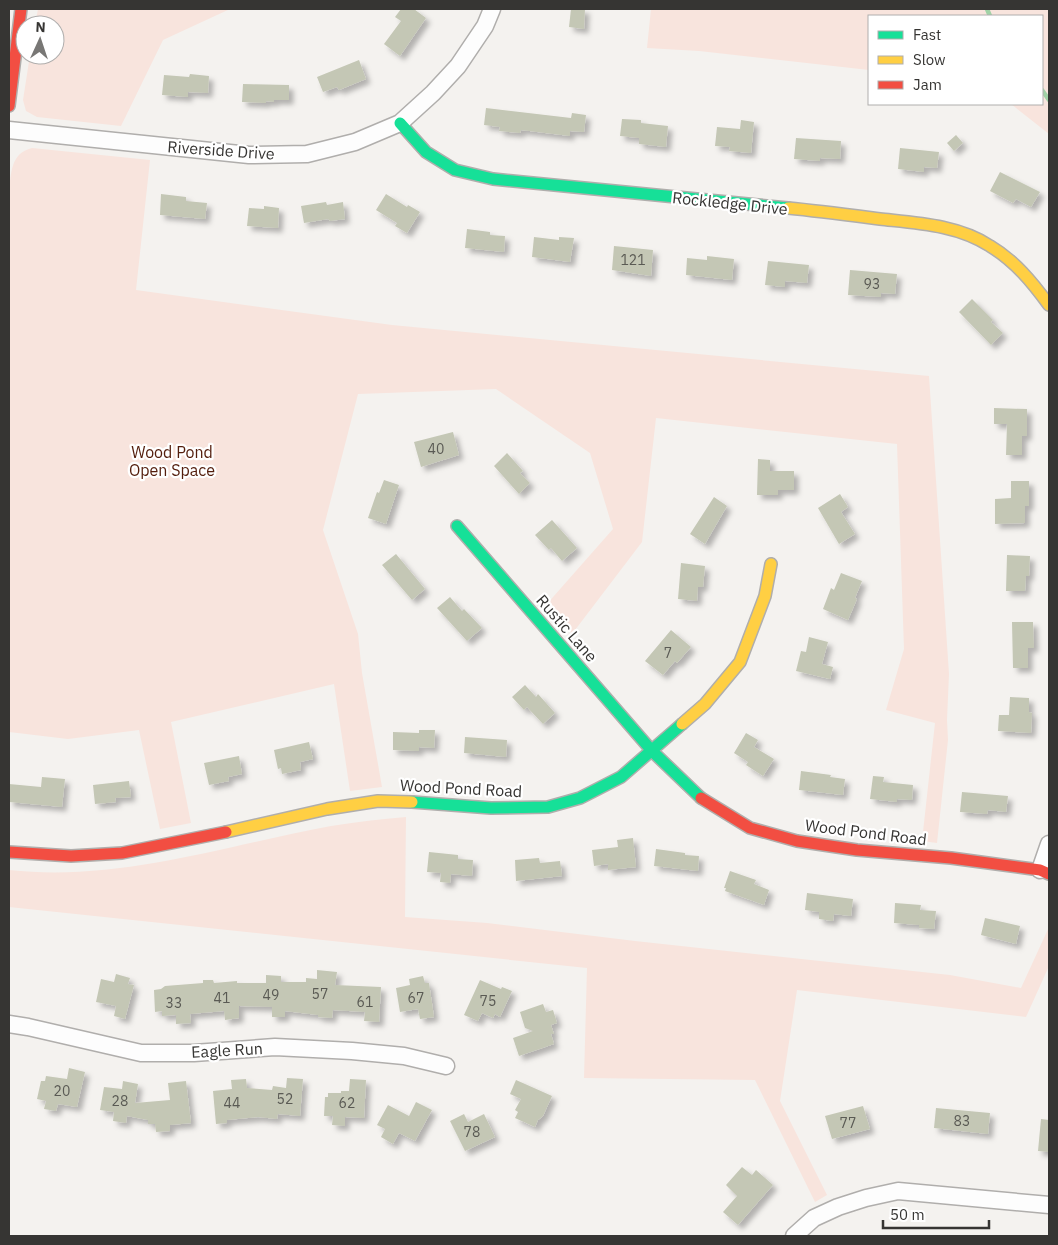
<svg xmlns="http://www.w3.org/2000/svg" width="1058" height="1245" font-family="'IBM Plex Sans',sans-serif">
<defs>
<filter id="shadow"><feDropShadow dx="4.5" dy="4.5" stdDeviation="2.5" flood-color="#0004"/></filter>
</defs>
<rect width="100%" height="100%" fill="#f4f2ef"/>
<path fill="#f8e4dd" d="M38,9h192l-67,31 -42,86 -84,-9 -11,-6 -3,-11 7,-45h25v-30h-20z
M651,9h398v125l-38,-30h31v-88h-173v54l-170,-19 -52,-3z
M32,148l118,12 -14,130 256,35 537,51 20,298 -2,46 1,20 -11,103 -15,-2 13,-118 -49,-13 18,-61 -7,-205 -241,-26 -14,124 -70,92 -26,-29 67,-76 -23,-76 -94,-64 -138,5 -35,136 35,104 4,39 20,114 -32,4 -16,-107 -163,38 20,101 -31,6 -21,-99 -71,9 -59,-7v-539c2,-18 1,-40 23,-45z
M406,817l-1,100 82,6 148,18 315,34 71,13 28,-61v39l-23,51 -229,-27 -17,111 47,94 -12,7 -60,-122 -171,-2 3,-110 -578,-61v-37c110,12 214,-24 322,-44 25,-4 50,-7 75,-9z"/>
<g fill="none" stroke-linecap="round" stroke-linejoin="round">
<path stroke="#a1d2a6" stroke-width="4.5" d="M987,9l3,7
M1042,90l7,10"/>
</g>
<path fill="#c4c7b5" filter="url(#shadow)" d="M401,9h13l12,9 -26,38 -16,-12 17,-23 -6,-4z
M571,9h14l-1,20 -15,-2z
M359,60l7,19 -27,11 -2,-3 -14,5 -6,-15z
M190,74l19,2 -1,17 -20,-1v5l-26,-2 2,-20 25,2z
M243,84l46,1v15h-15v2l-8,-1v2l-24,-1z
M486,108l85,10 1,-5 14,2 -2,17 -14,-1v5l-49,-6 -1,3 -21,-2 1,-4 -16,-2z
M622,119l19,1v3l27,3 -2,21 -27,-3v-6l-19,-2z
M741,120l13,2 -3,31 -22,-2 1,-4 -15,-1 2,-19 23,2z
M956,135l7,8 -9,8 -7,-8z
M796,138l45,3 -1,18 -20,-1v3l-26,-2z
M900,148l39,4 -2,16 -13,-1v5l-26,-3z
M1000,172l40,20 -9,15 -15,-8 -3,4 -23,-12z
M161,194l25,3v4l21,2 -2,16 -45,-4z
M386,194l21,13 1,-2 12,7 -13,21 -12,-7 2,-3 -21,-13z
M326,202l1,3 16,-3 2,17 -15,2 -2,-2 -24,4 -3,-17z
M264,206l15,2 -1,20 -31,-2 2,-18 15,1z
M467,229l23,3v3l15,1 -1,16 -39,-4z
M534,237l25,3v-3l15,1 -4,24 -38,-5z
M614,246l39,4 -2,26 -39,-6z
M707,256l27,3 -2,21 -46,-5 1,-17 20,2z
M768,261l41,4 -2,18 -22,-2v6l-20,-2z
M850,270l47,4 -2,20 -14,-1v4l-33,-2z
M972,299l21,21 -2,2 12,11 -12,12 -32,-33z
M994,408l33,1v27h-5v19h-16l1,-31h-13z
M453,432l6,23 -38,12 -7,-25z
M507,453l16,18 -3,2 10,10 -11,11 -25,-28z
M758,459l12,1v11h24v19h-16v5h-21z
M384,480l15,5 -13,39 -18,-6 9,-26 2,1z
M1011,481h18v25h-4v17l-30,1v-25l16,-1z
M840,494l8,13 -7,5 14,22 -16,10 -21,-36z
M714,497l13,9 -22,38 -15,-10z
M552,520l25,28 -15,13 -11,-13 -2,2 -14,-15z
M396,554l29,35 -13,11 -30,-35z
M1007,555l23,1 -1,20h-3l-1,15h-19z
M681,563l24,3 -2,21h-5l-1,14 -19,-2z
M841,573l21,8 -7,17 2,1 -9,21 -25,-11 8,-21 3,2z
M450,597l12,14 2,-2 18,19 -15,13 -30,-33z
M1012,622h21l1,26h-6v20h-15z
M671,630l20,17 -14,16 -2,-2 -12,14 -18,-14z
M809,637l19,5 -6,22 11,3 -3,12 -34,-8 5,-20 5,1z
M525,685l11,12 2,-3 17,19 -12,11 -16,-17 -3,3 -12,-13z
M1010,697l19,1v14l3,1 -1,20 -33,-2 1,-16h10z
M419,730h16l-1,18 -15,-1v4l-26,-1v-18l26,1z
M746,733l12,7 -4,7 20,12 -11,17 -17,-11 2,-3 -14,-9z
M465,737l42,3 -1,17 -42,-4z
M309,742l4,17 -13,3 1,8 -19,4 -1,-6 -3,1 -4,-19z
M239,756l3,18 -14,3 1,4 -20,4 -5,-22z
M801,771l30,4 -1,2 15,2 -2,16 -44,-5z
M873,776l11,1 -1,5 30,3 -1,15 -15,-1v3l-27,-3z
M42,777l23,2 -3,28 -53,-5v-18l32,3z
M129,781l2,16 -16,1 1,4 -21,2 -2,-19z
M962,792l46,4 -2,16 -18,-2 -1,4 -27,-2z
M633,838l3,29 -28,3v-6l-14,2 -2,-16 26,-3 -1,-7z
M656,849l29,4v2l14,1 -1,15 -44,-5z
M429,852l29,3v4l15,1 -1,16 -21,-2 -1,9 -10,-1 1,-9 -14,-1z
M539,858l1,5 20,-2 2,15 -46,5 -1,-21z
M730,871l26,9 -2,4 15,6 -5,15 -39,-14 1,-3h-2z
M807,893l46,6 -2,17 -17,-2 -1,7 -14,-2v-7l-14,-2z
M895,903l26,2 -1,5 16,1 -2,18 -15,-1v-3l-25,-2z
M985,918l35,8 -4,18 -35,-9z
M317,970l20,2 -2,13 46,2 -2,35 -15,-1 1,-9 -32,-2 -1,8 -14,-1v-2l-33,-4v6h-13v-10l-33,-1v12l-14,2 -1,-9 -34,3 1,9 -15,1v-9l-14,1v-5l-7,1 -1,-22 7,-1 4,-3 38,-3v-3h10l1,3 23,-2v2h29v-8l15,1v6h25v-4l11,1z
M116,974l14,4 -2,6 6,1 -9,34 -11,-3 2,-10 -20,-4 5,-23 13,3z
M423,976l2,7h4l5,34 -14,2 -2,-10 -18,3 -4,-24 14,-3 -1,-6z
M480,980l21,9 1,-2 10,4 -12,26 -5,-3 -2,4 -11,-5 -4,8 -14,-6z
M543,1004l3,8 7,-2 4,13 -6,2 3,9h-3l3,10 -35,12 -6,-18 20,-7 -8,-3 -5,-16z
M69,1068l16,4 -8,35 -19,-3 -2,7 -12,-2 2,-8 -9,-2 4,-18h4l1,-5 21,3z
M287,1078l16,1 -3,37 -22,-2 -1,5 -19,-2 -31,3v3l-11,1 -3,-33 19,-2 -1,-9 15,-1 1,9 25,2 1,-4 13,2z
M350,1079l16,1 -2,38 -19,-1v9l-13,-1 1,-9h-9l1,-19h3v-4h13v-2h8z
M516,1080l36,16 -9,20 -5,4 -3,7 -20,-9 3,-6 -3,-2 6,-11 -11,-5z
M123,1081l15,3 -3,19 35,-3 -2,-17 18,-2 5,42 -21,2v6l-14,1 -1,-8h-7v-4l-21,-4 -1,7 -13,-2 1,-9 -14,-2 4,-23 18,2z
M416,1102l16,8 -17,31 -16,-8 -6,11 -12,-7 4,-8 -8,-4 11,-20 21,11z
M863,1106l7,23 -38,10 -7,-23z
M936,1108l54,5 -2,21 -54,-6z
M464,1114l4,8 16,-8 11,23 -30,14 -15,-30z
M1041,1119l8,1v32l-11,-1z
M742,1167l10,8 4,-5 17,15 -35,40 -15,-13 14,-16 -11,-11z"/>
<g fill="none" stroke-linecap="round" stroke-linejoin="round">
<defs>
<path id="street" d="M9,130l240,25 58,-1 48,-12 45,-19 33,-30 25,-27 27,-40 7,-17
M1040,870l9,-26
M9,1024l19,3 113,26h53l81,-6 77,4 52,5 42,10
M794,1236l20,-18 24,-11 28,-9 32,-7 151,14"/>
<path id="fast" d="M400,123l26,29 29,18 38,9 295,29
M457,526l195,225 49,47
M412,802l79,6 57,-1 32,-9 41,-21 61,-53"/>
<path id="slow" d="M788,208c31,3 61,7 92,11 37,4 78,6 110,27 25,15 42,36 59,59
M682,724l23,-20 35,-42 25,-66 6,-32
M226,832l101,-23 51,-8 34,1"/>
<path id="jam" d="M9,106l12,-97
M701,798l49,30 47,13 60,9 94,8 89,12 9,4
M9,852l62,4 51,-3 104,-21"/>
</defs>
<use href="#street" stroke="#b0aeac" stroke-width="19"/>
<use href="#fast" stroke="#b0aeac" stroke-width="14"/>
<use href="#slow" stroke="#b0aeac" stroke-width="14"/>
<use href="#jam" stroke="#b0aeac" stroke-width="14"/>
<use href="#street" stroke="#fdfdfd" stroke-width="16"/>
<use href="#fast" stroke="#16e098" stroke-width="11"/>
<use href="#slow" stroke="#ffcf43" stroke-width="11"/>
<use href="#jam" stroke="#f24e42" stroke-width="11"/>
</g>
<g text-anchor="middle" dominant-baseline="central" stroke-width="4.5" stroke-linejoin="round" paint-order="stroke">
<g font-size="14" fill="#5a5a54">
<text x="633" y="260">121</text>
<text x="872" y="284">93</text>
<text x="436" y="449">40</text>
<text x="668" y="653">7</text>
<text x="320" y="994">57</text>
<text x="271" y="995">49</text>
<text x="222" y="998">41</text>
<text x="416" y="998">67</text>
<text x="488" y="1001">75</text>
<text x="365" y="1002">61</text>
<text x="174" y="1003">33</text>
<text x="62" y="1091">20</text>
<text x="285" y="1099">52</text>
<text x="120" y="1101">28</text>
<text x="232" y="1103">44</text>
<text x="347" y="1103">62</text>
<text x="962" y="1121">83</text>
<text x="848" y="1123">77</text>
<text x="472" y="1132">78</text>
</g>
<g font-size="16" fill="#363533" stroke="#fff">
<text transform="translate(221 150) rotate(4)">Riverside Drive</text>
<text transform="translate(730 203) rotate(6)">Rockledge Drive</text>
<text transform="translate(567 628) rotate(49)">Rustic Lane</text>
<text transform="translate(461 788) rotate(3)">Wood Pond Road</text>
<text transform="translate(866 832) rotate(7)">Wood Pond Road</text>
<text transform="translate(227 1050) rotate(-3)">Eagle Run</text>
</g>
<g font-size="16" fill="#531d0c" stroke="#fff">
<text x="172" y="452">Wood Pond<tspan x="172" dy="18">Open Space</tspan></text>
</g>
</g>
<rect width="1058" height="1245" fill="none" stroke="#363533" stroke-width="20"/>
<rect x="868" y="15" width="175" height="90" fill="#ffffff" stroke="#afaead"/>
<rect x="878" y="31" width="25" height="8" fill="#16e098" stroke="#afaead"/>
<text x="913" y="40" font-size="15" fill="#363533">Fast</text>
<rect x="878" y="56" width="25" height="8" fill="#ffcf43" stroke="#afaead"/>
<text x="913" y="65" font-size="15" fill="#363533">Slow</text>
<rect x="878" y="81" width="25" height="8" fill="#f24e42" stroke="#afaead"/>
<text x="913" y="90" font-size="15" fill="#363533">Jam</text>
<g transform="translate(40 40) rotate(3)"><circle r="24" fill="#ffffff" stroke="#afaead"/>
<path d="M0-4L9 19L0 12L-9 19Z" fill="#787775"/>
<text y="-8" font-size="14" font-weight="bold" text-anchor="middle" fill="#363533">N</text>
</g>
<path d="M883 1220v8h106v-8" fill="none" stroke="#363533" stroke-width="2.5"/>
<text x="890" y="1220" font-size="15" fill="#363533" stroke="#ffffff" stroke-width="4" paint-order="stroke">50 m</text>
</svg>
